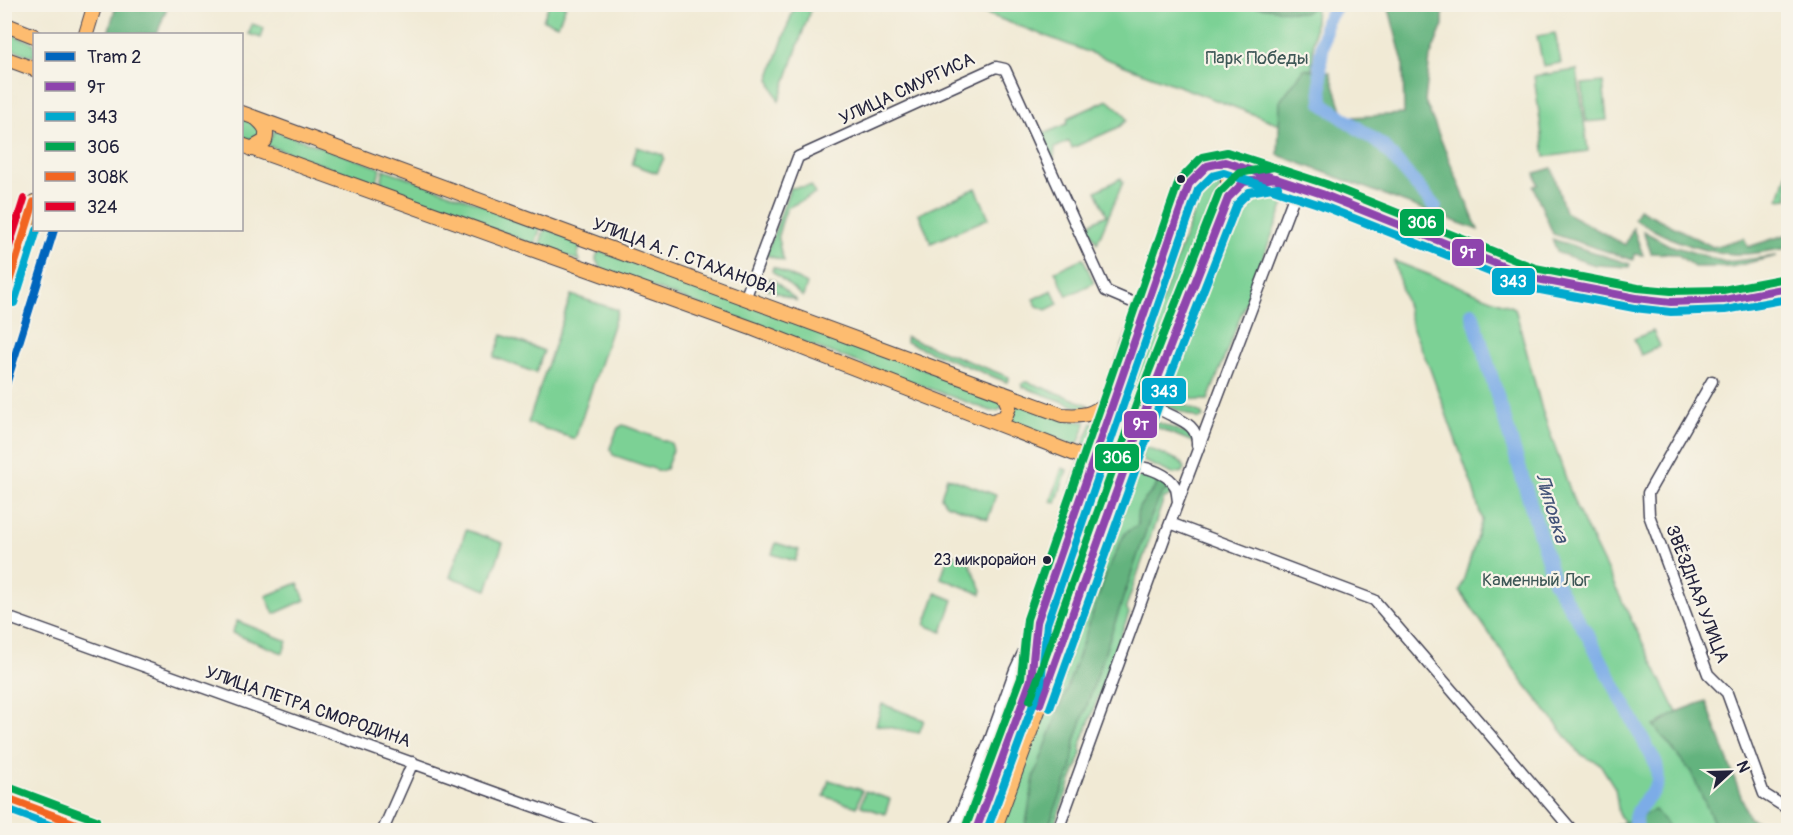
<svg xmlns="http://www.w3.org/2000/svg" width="1793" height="835" font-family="Pangolin,sans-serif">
<rect width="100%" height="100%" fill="#f7f3e8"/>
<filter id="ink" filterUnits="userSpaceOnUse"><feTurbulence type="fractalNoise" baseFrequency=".0167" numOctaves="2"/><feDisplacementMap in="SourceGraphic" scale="12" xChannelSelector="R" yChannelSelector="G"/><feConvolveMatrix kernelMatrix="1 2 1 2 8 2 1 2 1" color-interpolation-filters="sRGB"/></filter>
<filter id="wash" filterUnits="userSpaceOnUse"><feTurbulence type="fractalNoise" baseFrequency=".008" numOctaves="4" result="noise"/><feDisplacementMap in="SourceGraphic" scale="24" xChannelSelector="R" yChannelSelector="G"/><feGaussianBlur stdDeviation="1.35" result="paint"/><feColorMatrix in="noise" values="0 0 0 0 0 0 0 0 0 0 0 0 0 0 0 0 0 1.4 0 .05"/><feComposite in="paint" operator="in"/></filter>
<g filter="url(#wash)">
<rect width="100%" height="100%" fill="#f1ead5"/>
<path fill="#7bd195" stroke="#4e7a68" stroke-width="1.5" d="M549,4l17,1 -8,20 -15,-5z
M795,5h17l-33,96 -10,-22z
M963,5h353l-5,78 11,57z
M252,24l12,4 -3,10 -12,-4z
M5,32l29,11v14l-29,-10z
M1555,33l6,30 -18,3 -6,-30z
M1577,70l11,81 -43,6 -11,-81z
M1603,82l4,38 -21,2 -4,-38z
M1108,100l16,14 3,6 -8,7 -47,21 -3,-7 -14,7 -1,10 -3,1 -14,-29 3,-1 6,4 21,-9 1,-6z
M242,116l17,7v12c-6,5 -10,5 -17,3z
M273,130l108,38 -5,16 -110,-39 7,-10z
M637,147l26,8 1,3 -7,15 -25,-9z
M384,169l157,57 -6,19 -155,-58z
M1217,169l6,2 2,5 -135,370 -16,-6 133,-364z
M1788,169v29l-9,1z
M1121,178l2,4 -26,61 -10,-18 20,-10 -11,-24z
M1250,184l13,2 19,6 2,12 -76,196h-12l-25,-9 -5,-10 72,-189z
M811,186l4,8 -28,14c-9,23 -12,30 -3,53l-18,-6 24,-67z
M976,188l13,30 -58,25 -12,-29z
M545,228l36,13 -3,14 2,6 -41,-15z
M600,251l391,142 12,8 -1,7 -5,3h-6l-389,-142c-6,-7 -9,-11 -2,-18z
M1083,258l11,25 -27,13 -12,-25z
M1394,261l121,47 27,102 34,97 143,291 -1,32h-90l-9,-15 -4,-27 -15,-24 -19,-9 -58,-73 -63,-91 22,-71 -9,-32 -43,-119 -17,-40z
M773,267l34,17 -4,13 -31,-26z
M769,278l6,3 22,20 -31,-13z
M1052,290l6,14 -12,6 -9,-4 -4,-7z
M571,295l47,15 -43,129 -47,-16z
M1128,331h2l-6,15 2,5 -15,41 -5,6 -3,-2z
M1653,331l7,15 -19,9 -7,-16z
M502,335l42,16 -8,22 -42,-16z
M906,337l103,40v3l-2,2 -101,-40z
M1025,382h3l61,23 -6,3 -8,-2 -52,-19 -1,-3z
M1164,396l37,17 2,4 -4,2 -38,-16 -1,-5z
M1014,402l51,18 21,2 -7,20 -5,3 -66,-24z
M1154,421l38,15 1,6 -42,-17z
M1099,422l-7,20 -9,2 9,-21z
M623,425l48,18 2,7 -7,19 -6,2 -47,-16 -3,-7 8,-20z
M1145,447l35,14 4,7 -2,4 -9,2 -30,-13 -3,-8z
M1080,460l4,4v4l-9,25 -6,-2z
M1062,468l5,2 -11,33 -5,-2z
M1142,472l28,11 3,12 -9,3 -38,109 3,6 -49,134 2,6 -30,77h-54l127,-342 10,-15z
M947,477l49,18 -8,24 -42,-15 -5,-7z
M466,530l37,13 -16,47 -37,-13z
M776,543l23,7 -4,11 -23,-7z
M1072,547l13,5 -9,27 -5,3 -7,-3 -1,-6z
M949,553l19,7 14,30 -1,4 -40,-16z
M298,583l7,17 -31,14 -8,-18z
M936,593l17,7 -11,32 -17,-7z
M237,621l50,20 -4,12 -51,-20z
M882,704l42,16 -5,13 -43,-8z
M829,780l33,10 -5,17 -33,-11z
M865,791l25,8 -5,15 -24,-8z"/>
<path fill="#64b37e" stroke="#436a5c" stroke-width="1.5" d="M116,5l1,-1 51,1 -11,29h-49z
M1245,5h71l-12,8z
M1388,5h55v20l-13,32 -5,44 53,129 -200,-75 2,-54 24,-32 26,3 12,38 10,7 52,-3 -1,-52z
M1552,168l13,44 60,33 8,-17 10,27 -9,-1 -1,6 -80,-26 -20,-48 5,-1 -3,-12z
M1639,209l74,38 31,-9 4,9 40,-13v14c-13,2 -28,5 -42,6 -39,2 -79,-15 -112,-35z
M1643,231l26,14 56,17 52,-6 -46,11h-37l-17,-13 -26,-1z
M1552,239l78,25 -1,3 -34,-2 -37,-12z
M1155,478l17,8 -11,9 -11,24 -75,222 -3,26 -25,63h-22l9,-53 31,-83 41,-120 19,-41 13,-8c-5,-21 9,-24 19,-40z
M1055,593l17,6 -44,114 -3,-1 13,-39 6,-50z
M1706,701l43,117 26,12h-74l13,-7 -23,-51 -37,-46 28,-16z
M1655,810l17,20 -64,-1z"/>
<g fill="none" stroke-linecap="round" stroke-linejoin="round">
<path stroke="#7bace7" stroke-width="14" d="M1337,4l-11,18 -6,41 2,40 61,43 52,61
M1472,313l82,268 33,53 69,130c1,6 3,14 1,20 -5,16 -31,27 -19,46"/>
</g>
</g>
<g filter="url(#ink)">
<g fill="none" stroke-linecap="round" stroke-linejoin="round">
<defs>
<path id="minor" d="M745,299l53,-142 198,-90 9,2 101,222 40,17
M1712,381l-64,112 1,22 59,159 19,19 37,101 24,15
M1150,398c10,22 49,17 47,47
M1123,475c4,-2 9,-6 13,-7 11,-3 34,8 39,18 2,4 2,10 3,15
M1170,523l204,77 198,230
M4,616l595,214
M4,797l88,33
M383,830l30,-68
M954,830l37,-93 24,-67 19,-40
M1058,830l106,-291 134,-353"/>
<path id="major" d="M4,24l30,12
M86,34l9,-30
M4,58l30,11
M242,113l820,302c28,2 30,-2 54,-17
M242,145l512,184 339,132
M251,149l14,-8c3,-11 0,-15 -8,-22
M1225,162l3,18v18
M4,300l30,-98
M993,421l12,-4 4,-10 -6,-14
M1054,576c2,20 16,25 29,9
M976,830l55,-150 6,-58 152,-438 18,-18 18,-4 97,32 210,84 104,20 35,4 53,-2 64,-12
M994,830l105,-285 51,-147 78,-200 16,-16 26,-4"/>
</defs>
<use href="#minor" stroke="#414052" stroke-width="13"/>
<use href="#major" stroke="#414052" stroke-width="16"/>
<use href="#minor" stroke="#fff" stroke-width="10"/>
<use href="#major" stroke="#fdbc6f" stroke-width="14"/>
<defs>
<path id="bus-1" d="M1040,704l110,-306 78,-200 16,-16 32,-4
M976,830l55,-150 6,-58 152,-438 18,-18 18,-4 97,32 210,84 104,20 35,4 53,-2 64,-12"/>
<path id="bus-2" d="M14,303l23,-73
M1050,708l110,-306 77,-198 12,-12 29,-5
M4,808l59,22
M987,830l54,-147 6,-59 151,-434 14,-14 12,-3 94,31 212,84 104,20 37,4 54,-2 63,-11"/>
<path id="bus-3" d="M1030,700l110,-306 79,-201 20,-20 35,-6
M8,787l88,33
M966,826l55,-148 6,-59 152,-438 23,-24 25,-5 99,32 209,84 103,20 33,3 52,-1 63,-12"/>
<path id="bus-4" d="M4,298l30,-96
M4,797l88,33"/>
<path id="bus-5" d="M4,262l20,-63"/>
</defs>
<use href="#bus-1" stroke="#f7f3e8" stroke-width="12"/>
<use href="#bus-2" stroke="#f7f3e8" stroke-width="12"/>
<use href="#bus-3" stroke="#f7f3e8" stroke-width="12"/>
<use href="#bus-4" stroke="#f7f3e8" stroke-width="12"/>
<use href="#bus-5" stroke="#f7f3e8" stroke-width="12"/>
<use href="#bus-1" stroke="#8e44ad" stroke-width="8"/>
<use href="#bus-2" stroke="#00a9ce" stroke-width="8"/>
<use href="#bus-3" stroke="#00a651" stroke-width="8"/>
<use href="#bus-4" stroke="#f26522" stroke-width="8"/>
<use href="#bus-5" stroke="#e4002b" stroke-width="8"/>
<defs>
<path id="tram-1" d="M4,391l50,-161"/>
</defs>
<use href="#tram-1" stroke="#f7f3e8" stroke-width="12"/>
<use href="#tram-1" stroke="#0065bd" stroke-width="8"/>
</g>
</g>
<g fill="#22223b" stroke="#f7f3e8" stroke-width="2">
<circle cx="1181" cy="179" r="5"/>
<circle cx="1047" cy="560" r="5"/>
</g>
<g text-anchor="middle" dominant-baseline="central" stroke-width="4.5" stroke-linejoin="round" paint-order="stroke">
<g font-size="16" fill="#22223b" stroke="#f7f3e8" text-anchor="end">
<text x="1036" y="560">23 микрорайон</text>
</g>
<g font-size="18" fill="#3d5756" stroke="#f7f3e8">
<text x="1257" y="58">Парк Победы</text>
<text x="1536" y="580">Каменный Лог</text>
</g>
<g font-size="18" fill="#22223b" stroke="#f7f3e8">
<text transform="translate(907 89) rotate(-25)">УЛИЦА СМУРГИСА</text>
<text transform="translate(685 257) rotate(20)">УЛИЦА А. Г. СТАХАНОВА</text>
<text transform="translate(1697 594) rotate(69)">ЗВЁЗДНАЯ УЛИЦА</text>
<text transform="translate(308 707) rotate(19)">УЛИЦА ПЕТРА СМОРОДИНА</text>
</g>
<g font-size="20" font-style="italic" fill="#415277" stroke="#f7f3e8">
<text transform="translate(1552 508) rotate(73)">Липовка</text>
</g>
</g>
<g stroke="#f7f3e8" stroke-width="2">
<rect x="1399" y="208" width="46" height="29" rx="6" fill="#00a651"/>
<rect x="1451" y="238" width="34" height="29" rx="6" fill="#8e44ad"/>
<rect x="1491" y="267" width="45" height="29" rx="6" fill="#00a9ce"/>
<rect x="1141" y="377" width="46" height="28" rx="6" fill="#00a9ce"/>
<rect x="1123" y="410" width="35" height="29" rx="6" fill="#8e44ad"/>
<rect x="1094" y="443" width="46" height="29" rx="6" fill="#00a651"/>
</g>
<g font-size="16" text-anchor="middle" font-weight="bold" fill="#fff">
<text x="1422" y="228">306</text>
<text x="1468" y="258">9т</text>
<text x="1513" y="287">343</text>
<text x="1164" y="397">343</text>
<text x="1141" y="430">9т</text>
<text x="1117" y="463">306</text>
</g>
<rect width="1793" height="835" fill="none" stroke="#f7f3e8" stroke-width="24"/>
<rect x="33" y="33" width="210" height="198" fill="#f7f3e8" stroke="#a29fa3" stroke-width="1.5"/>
<rect x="45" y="52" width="30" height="9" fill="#0065bd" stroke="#a29fa3" stroke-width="1.5"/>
<text x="87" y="63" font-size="18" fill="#22223b">Tram 2</text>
<rect x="45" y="82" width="30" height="9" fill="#8e44ad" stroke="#a29fa3" stroke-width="1.5"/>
<text x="87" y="93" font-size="18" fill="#22223b">9т</text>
<rect x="45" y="112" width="30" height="9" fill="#00a9ce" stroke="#a29fa3" stroke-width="1.5"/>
<text x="87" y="123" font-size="18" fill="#22223b">343</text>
<rect x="45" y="142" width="30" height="9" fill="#00a651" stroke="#a29fa3" stroke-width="1.5"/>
<text x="87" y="153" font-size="18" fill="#22223b">306</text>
<rect x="45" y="172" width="30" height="9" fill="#f26522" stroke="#a29fa3" stroke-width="1.5"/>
<text x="87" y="183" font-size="18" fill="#22223b">308К</text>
<rect x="45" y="202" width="30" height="9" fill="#e4002b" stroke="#a29fa3" stroke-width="1.5"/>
<text x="87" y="213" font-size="18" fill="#22223b">324</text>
<g transform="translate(1730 772) rotate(68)" stroke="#f7f3e8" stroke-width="4.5" paint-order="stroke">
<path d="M0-4.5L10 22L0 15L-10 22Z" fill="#22223b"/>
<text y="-9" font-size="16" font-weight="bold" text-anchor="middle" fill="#22223b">N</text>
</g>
</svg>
